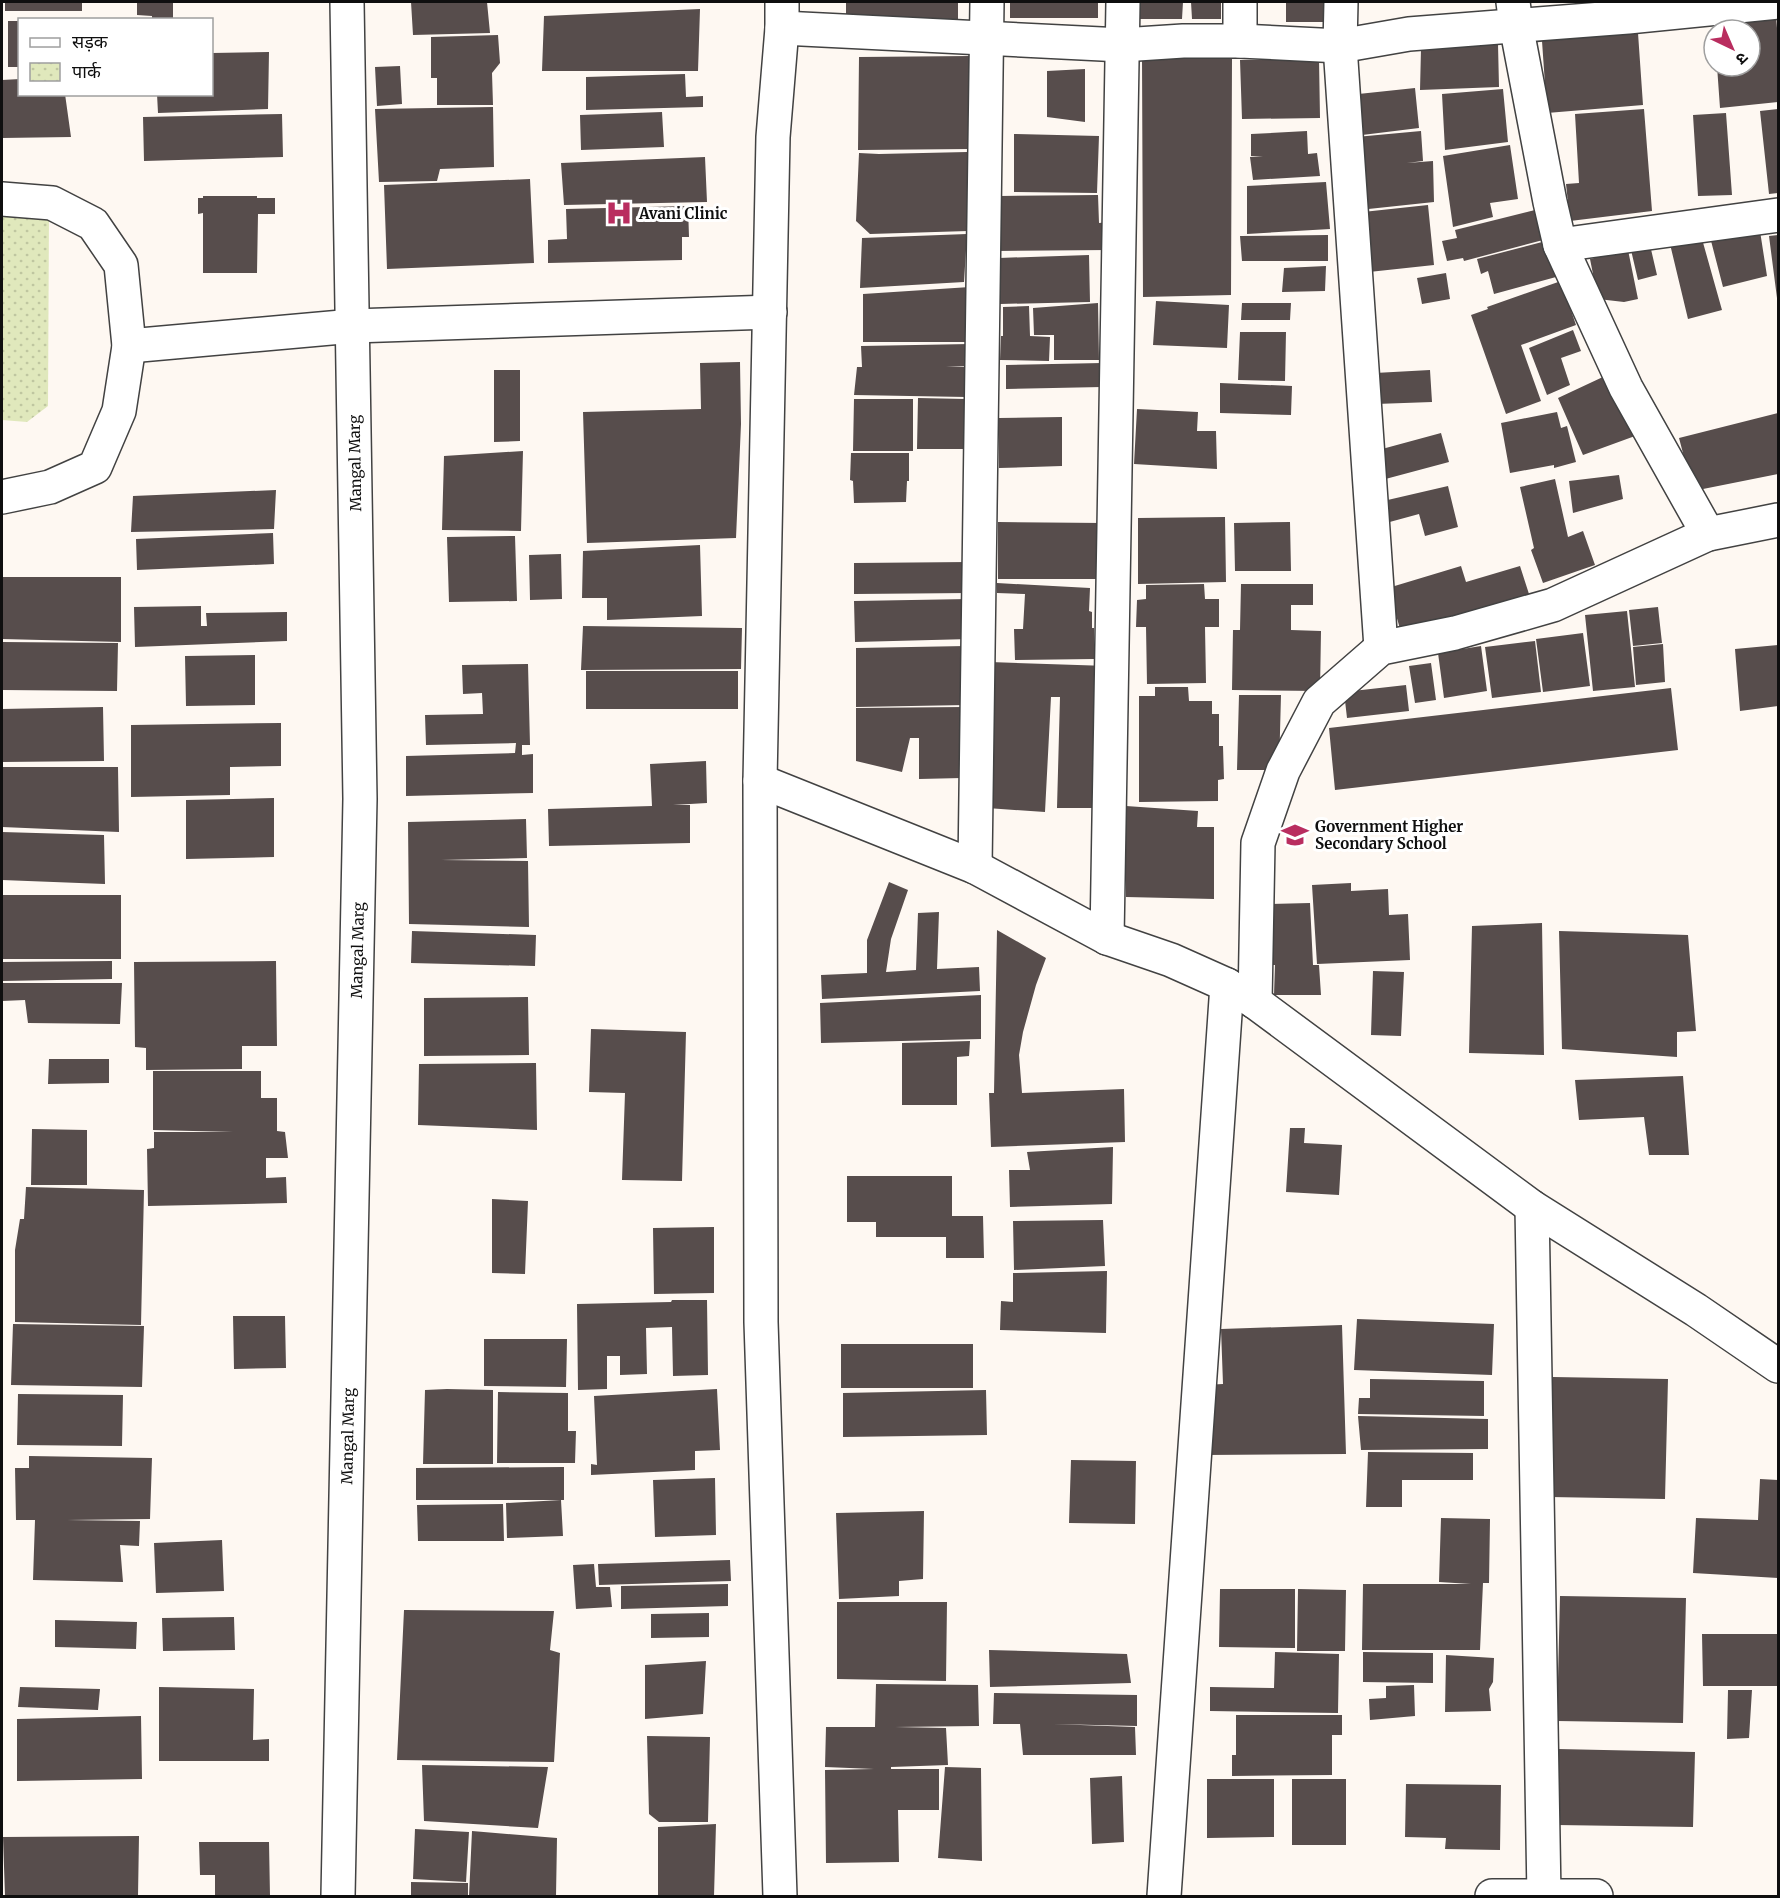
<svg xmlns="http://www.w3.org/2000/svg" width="1780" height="1898" font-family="Merriweather,'Noto Sans Devanagari',serif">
<defs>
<pattern id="park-dots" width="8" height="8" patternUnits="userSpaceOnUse" patternTransform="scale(1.5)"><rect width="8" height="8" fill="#e0e8bc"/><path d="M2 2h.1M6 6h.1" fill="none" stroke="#bfc6a0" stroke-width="1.8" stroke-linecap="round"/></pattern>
</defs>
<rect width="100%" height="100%" fill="#fef8f2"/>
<path fill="url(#park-dots)" d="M2,192l47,21 -1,193 -21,16 -25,-2z"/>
<path fill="#574d4c" d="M5,2h77v9h-77z
M137,2h36v18h-21v-4l-15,-1z
M411,2h76l3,31 -77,2z
M846,2h112v20h-112z
M1010,2h88v16h-88z
M1136,2h47l-1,17h-46z
M1191,2h30v17h-29z
M1286,2h40l-2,20h-38z
M700,9l-2,62h-156l2,-55z
M1776,15l2,26v61l-58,6 -3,-42h33v-36h-36l-1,-8z
M8,21h12v46h-12z
M1638,33l5,72 -96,8 -5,-72z
M498,35l2,28 -8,10 1,32h-56v-27h-6v-41z
M1498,44l1,43 -79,3 1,-41z
M269,52l-1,57 -110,4 -1,-19h55v-41z
M970,56l-1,93 -111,1 1,-93z
M1142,57l90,2 -1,236 -88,2z
M1319,59l1,59 -78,1 -2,-59z
M400,66l2,38 -25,2 -2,-39z
M1085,69v53l-38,-5v-46z
M685,74l1,23 17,-1v11l-117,3v-33z
M20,79v15h45l6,43 -69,1v-58z
M1415,88l4,40 -65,8 -5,-41z
M1503,89l5,53 -63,8 -3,-56z
M493,107l1,60 -54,2 -3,12 -58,1 -4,-73z
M1644,109l8,102 -82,10 -4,-37 13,-1 -4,-69z
M1778,109v84l-9,1 -9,-83z
M662,112l2,35 -83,3 -1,-35z
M1726,113l6,82 -34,1 -5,-81z
M282,114l1,43 -139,4 -1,-44z
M1307,131l1,23 9,-1 3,23 -67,4 -3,-23 13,-1h-12v-22z
M1421,131l2,30 -16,2 26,-2 1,41 -75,8 -3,-73z
M1014,134l85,2 -2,57 -83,-1z
M1510,145l8,54 -28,4 3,14 -40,10 -10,-71z
M967,152l1,79 -98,3 -14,-13 3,-68 20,1z
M705,157l2,45 -143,3 -3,-42z
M530,179l4,84 -147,6 -3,-84z
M1326,182l4,47 -83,5v-48z
M1098,195l1,28 10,-1v28l-112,1v-27h4l-1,-28z
M203,196h54v2h18v16h-17l-1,59h-54v-60l-5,1v-16h5z
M1428,205l6,60 -65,7 -6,-60z
M688,206l1,31h-7v23l-134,3v-23l19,-1 -1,-30z
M1535,210l8,30 -79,21 -1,-3 -16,3 -5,-20 15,-3 -2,-8z
M1760,231l7,45 -44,11 -13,-50z
M967,234l-3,48 -104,6 2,-50z
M1328,235v26h-86l-2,-25z
M1778,235v63h-1l-8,-62z
M1702,239l20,71 -34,9 -18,-75z
M1546,241l10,36 -62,17 -6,-23 -7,3 -4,-15z
M1650,245l7,30 -19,5 -7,-30z
M1628,250l10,49 -14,3 -26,-3 -8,-40z
M1089,255l1,47 -90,2 -1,-46z
M1326,266l-1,25 -43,1 2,-24z
M1446,273l4,26 -28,5 -5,-26z
M1561,281l15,44 -55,20 20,56 -35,13 -35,-99 17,-6 -1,-2z
M970,287v55h-107v-48z
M1156,301l73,4 -2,43 -74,-3z
M1098,303l1,57h-45v-25h-20l-1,-27z
M1242,303h49l-1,17h-49z
M1029,306l1,30 20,1 -1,24 -49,-1 1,-24h2v-29z
M1573,330l8,21 -20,7 9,27 -23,10 -18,-47z
M1240,332h46l-1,49 -47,-1z
M970,344v22h-24l24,1 -4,30 -112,-2 3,-28h5l-1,-21z
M740,362l1,62 -5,114 -149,5 -4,-131 118,-3 -1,-46z
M1102,363v24l-96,2v-24z
M494,370h26v71l-26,1z
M1430,370l2,32 -56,2 -1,-31z
M1605,376l30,60 -52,19 -25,-57z
M1220,383l72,3 -1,29 -71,-2z
M918,398l47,1 -1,50h-47z
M854,399h59v52h-60z
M1137,409l61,3 -1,19h19l1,38 -83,-5z
M1557,412l4,16 6,-2 9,36 -22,6v-3l-44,8 -9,-50z
M1778,413v61l-85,17 -14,-53z
M1062,417v49l-63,2v-50z
M1441,433l8,29 -71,19 -7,-29z
M523,451l-2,80 -79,-1 2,-74z
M851,453h58v28h-2l-1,21 -52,1 -1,-22 -3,-1z
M1619,475l4,24 -50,14 -4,-32z
M1555,479l13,58 15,-6 12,34 -52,18 -12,-33 3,-2 -14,-61z
M1448,486l10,41 -33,9 -6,-22 -33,9 -7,-21z
M276,490l-2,39 -143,3 2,-36z
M1225,517l1,65 -88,2v-66z
M998,522l105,1 -1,56h-104z
M1290,522l1,49h-56l-1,-48z
M273,533l1,31 -137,6 -1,-31z
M515,536l2,65 -68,1 -2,-65z
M700,545l2,71 -95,4v-22h-25l1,-47z
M561,554l1,45 -32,1 -1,-45z
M969,562v31l-115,1v-31z
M1461,566l5,16 54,-16 9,28 -128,38 -13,-44z
M2,577h119v65l-119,-3z
M997,583l93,5 -1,23 3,1v16h2v31l-79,1 -1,-31h9l2,-35 -28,-1z
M1204,584l1,15h14v28h-14l1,56 -59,1 -1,-57h-10l1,-27 9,-1v-14z
M1241,584h72v21h-22v25l30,1 -1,60 -88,-1 1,-60h7z
M969,599l1,40 -115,3 -1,-41z
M201,606v20h6l-1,-13 81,-1v29l-152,6 -1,-40z
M1658,607l4,36 -29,3 -4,-36z
M1627,611l8,76 -42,4 -8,-76z
M583,626l159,2 -1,41 -160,1z
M1583,633l7,53 -47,6 -7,-53z
M1535,641l6,51 -49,6 -7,-51z
M2,642l116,1 -1,48 -115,-1z
M1663,644l2,38 -29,3 -3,-38z
M1778,645v61l-38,5 -5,-62z
M966,646v59l-110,2v-59z
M1481,646l6,45 -43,7 -6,-45z
M255,655v50l-69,1 -1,-50z
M990,662l118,4 -10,142h-41l3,-111h-9l-6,115 -58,-4z
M1431,663l5,37 -21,3 -6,-37z
M528,664l2,81h-8v10l11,-1v39l-127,3v-40l109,-3 1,-10 -90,2 -1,-30 58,-1 -1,-21 -19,1 -1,-29z
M586,671h152v38h-152z
M1406,685l3,26 -62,7 -3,-26z
M1155,687h33l1,14h23v13h7v32h4l1,33 -6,1v21l-79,1v-106h16z
M1671,688l7,62 -343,40 -6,-62z
M1239,695h42l-2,75h-42z
M103,707l1,54 -102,1v-53z
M964,707l-2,71 -43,1v-41h-9l-8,34 -46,-11v-53z
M281,723v43l-51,1v28l-99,2v-72z
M706,761l1,42 -34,2h17v38l-141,3 -1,-37 104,-3 -2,-42z
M2,767h116l1,65 -117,-5z
M274,798v59l-88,2v-59z
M1126,806l72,5 -1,16h17v72l-88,-2z
M526,819l1,39 -86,2 87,1 1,66 -120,-3 -1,-102z
M2,832l102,3 1,49 -103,-4z
M889,882l19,8 -17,49 -5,33 30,-2 2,-57 21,-1 -2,57 42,-2 1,24 -158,8 -1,-24 46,-2v-33z
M1351,883v8l37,-2 1,26 19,-1 2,46 -93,4 -5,-79z
M2,895h119v64h-119z
M1310,903l3,62h6l2,30h-47l1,-30h-6v-61z
M1542,923l2,132 -75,-2 3,-127z
M997,930l49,28 -10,27 -13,47 -4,23 3,38 102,-4 1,53 -134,5 -2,-54h5z
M412,931l124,4 -1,31 -124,-3z
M1559,931l129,4 8,96 -19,1v25l-115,-8z
M112,961v18l-110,2v-19z
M276,961l1,85h-35v23l-96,1v-22l-11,-1 -1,-85z
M1373,971l31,1 -3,64 -30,-1z
M2,983h120l-2,41 -92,-1 -3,-23 -23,1z
M981,995v44l-160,4 -1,-40z
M528,997l1,58 -105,1v-58z
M591,1029l95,3 -4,149 -60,-1 3,-87 -36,-1z
M970,1041l-1,15 -12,1v48h-55v-62z
M49,1059h60v24l-61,1z
M536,1063l1,67 -119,-5 1,-61z
M153,1071h108v27h16v33l8,1 3,26h-22v20l20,-1 1,26 -139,3 -1,-57 7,-1v-16h79l-80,-2z
M1683,1076l6,79h-40l-5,-38 -65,3 -4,-40z
M1290,1128h15l-1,15 38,2 -3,50 -53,-3z
M32,1129l55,1v55h-56z
M1113,1147l-1,57 -102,3 -1,-37h21l-3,-18z
M847,1176h105v40h31l1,42h-38v-21h-70v-15h-29z
M26,1187l118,3 -3,135 -126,-3v-72l5,-31h4z
M492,1199l36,2 -3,73 -33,-1z
M1103,1220l2,46 -91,4 -1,-49z
M714,1227v66l-60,1 -1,-66z
M1107,1271l-1,62 -106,-3 1,-29 12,1v-29z
M672,1300h35l1,75 -35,1 -1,-49 -26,1 1,46 -27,1v-19h-13v33l-29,1 -1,-86 94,-2z
M233,1316h52l1,52 -52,1z
M1357,1319l137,5 -2,51 -138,-5z
M13,1324l131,2 -2,61 -131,-2z
M1342,1325l4,129 -141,1 -2,-70 20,-1 -2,-55z
M484,1339h83l-1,48 -82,-1z
M841,1344h132v44h-132z
M1553,1377l115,2 -3,120 -115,-2z
M1370,1379l114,2v35l-126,-2 1,-16h11z
M447,1389l46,1v74h-70l2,-74z
M717,1389l3,61 -25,1v19l-104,5v-11l6,1 -3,-69z
M986,1390l1,45 -144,2v-44z
M498,1392l70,1v38h8l-1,32h-78z
M18,1394l105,1 -1,51 -105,-1z
M1358,1416l130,3v30l-127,1z
M1368,1452l105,1v27h-71v27h-36z
M29,1456l123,2 -2,61 -83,1 73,1 -1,25 -19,-1 3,37 -90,-2 2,-60h-19l-1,-52h14z
M1071,1460l65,1 -1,63 -66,-1z
M564,1467v33h-148v-32z
M715,1478l1,57 -61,2 -2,-57z
M1760,1479l18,1v98l-85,-5 3,-55 62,2z
M561,1500l2,36 -56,2 -1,-35z
M503,1504l1,37h-86l-1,-36z
M924,1511l-1,68 -24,2v15l-60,3 -3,-86z
M1441,1518l49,1 -1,64h-6l-3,67h-118l1,-66h108l-32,-2z
M222,1540l2,51 -68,2 -2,-50z
M730,1560l1,21 -132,4 -1,-21z
M594,1564l2,23h14l2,20 -36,2 -3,-44z
M728,1584v22l-107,3v-23z
M1220,1589h75v59l-76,-1z
M1298,1589l48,1 -1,61h-48z
M1560,1596l126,2 -3,125 -126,-2z
M837,1602h110l-1,79 -109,-2z
M404,1610l150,1 -4,39 10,3 -6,109 -157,-2z
M709,1613v24l-58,1v-24z
M234,1617l1,33 -72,1 -1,-33z
M55,1620l82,2 -1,27 -81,-2z
M1702,1634h76v52h-75z
M989,1650l138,4 4,29 -141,4z
M1275,1652l64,2 -1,59 -128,-2v-24l64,1z
M1363,1652l70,1v30l-70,-1z
M1446,1655l48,3 -1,24 -4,7 2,22 -46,1z
M706,1661l-3,53 -58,5v-54z
M876,1684l102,1 1,41 -84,1 51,1 2,37 -57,2v2h48v41h-41l1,52 -73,1 -1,-93 49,-1 -49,-2 1,-40h49z
M1414,1685l1,31 -45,4 -1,-21 17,-1v-12z
M20,1687l80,2 -2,21 -80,-3z
M159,1687l95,2 -1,51 16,-1v22h-110z
M1728,1690h24l-3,48 -22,1z
M994,1693l143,2v31l-84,-2 82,3 1,28h-113l-3,-31h-27z
M1236,1715h106v20h-10v40l-100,1v-21h4z
M141,1716l1,63 -125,2v-62z
M647,1736l63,1 -2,85h-49l-10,-8z
M1558,1749l137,3 -2,75 -136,-2z
M422,1765l126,2 -10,61 -114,-7z
M945,1767l36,1 1,93 -44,-3z
M1122,1776l2,66 -32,2 -2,-66z
M1207,1779h67v58l-67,1z
M1292,1779h54v66h-54z
M1406,1784l95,1 -1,65 -55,-1 1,-11 -41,-1z
M716,1824l-2,72h-56v-69z
M415,1829l54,3 -3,50 -53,-3z
M472,1831l85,7 -1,58h-87z
M139,1836l-1,60h-133l-2,-59z
M199,1842h70l1,54h-55v-21h-15z
M411,1882l57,1v13h-57z"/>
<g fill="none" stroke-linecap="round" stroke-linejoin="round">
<defs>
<g id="minor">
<path d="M1240,2v39"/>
<path d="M1341,2l-1,44 41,602"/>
<path d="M1513,2l3,23 34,177 10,43 66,143 82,146"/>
<path d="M782,28l340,17 61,-4h57l100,5 69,-12 219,-17 150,-15"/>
<path d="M2,199l50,4 41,21 28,41 8,81 -10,65 -24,56 -45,20 -48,10"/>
<path d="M1560,245l218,-30"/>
<path d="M129,346l224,-20 417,-14"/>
<path d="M760,781l215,86 132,71 64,22 56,25 28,17 277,205 164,103 82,56"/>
<path d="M975,867l12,-865"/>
<path d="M1107,938l16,-936"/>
<path d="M1255,1002l3,-159 25,-72 36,-69 62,-54 74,-15 98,-28 155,-71 70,-14"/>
<path d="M1532,1207l12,689"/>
<path id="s1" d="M338,1896l22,-1097 -13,-797"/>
<path d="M780,1896l-19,-574 -1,-541 13,-644 9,-109v-26"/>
<path d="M1164,1896l63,-911"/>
<path d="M1492,1896h104"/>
</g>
</defs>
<use href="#minor" stroke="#424242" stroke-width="36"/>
<use href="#minor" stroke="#fff" stroke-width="33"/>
</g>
<defs>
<symbol id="hospital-bare" viewBox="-9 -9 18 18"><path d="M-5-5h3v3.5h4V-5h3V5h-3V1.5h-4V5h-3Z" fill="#b92d5f" stroke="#fff" stroke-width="2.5" paint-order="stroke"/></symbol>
<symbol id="school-bare" viewBox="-9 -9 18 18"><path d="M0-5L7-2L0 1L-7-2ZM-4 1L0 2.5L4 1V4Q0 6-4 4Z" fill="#b92d5f" stroke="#fff" stroke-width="2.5" paint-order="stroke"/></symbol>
</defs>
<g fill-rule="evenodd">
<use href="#hospital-bare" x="600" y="194" width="38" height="38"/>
<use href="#school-bare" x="1276" y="816" width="38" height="38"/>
</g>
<g text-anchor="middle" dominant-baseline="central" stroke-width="6" stroke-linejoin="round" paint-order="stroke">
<g font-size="15" font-weight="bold" fill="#0f0f0f" stroke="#fff" text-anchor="start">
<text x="639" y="213">Avani Clinic</text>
<text x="1315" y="826">Government Higher<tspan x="1315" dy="17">Secondary School</tspan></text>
</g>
<g font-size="15" fill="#0f0f0f" stroke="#fff">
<text transform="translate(355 463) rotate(-91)">Mangal Marg</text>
<text stroke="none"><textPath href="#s1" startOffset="946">Mangal Marg</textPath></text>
<text stroke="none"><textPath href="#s1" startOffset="460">Mangal Marg</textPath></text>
</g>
</g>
<rect width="1780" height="1898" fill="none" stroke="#0f0f0f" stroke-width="6"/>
<rect x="18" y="18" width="195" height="78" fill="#ffffff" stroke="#9f9f9f" stroke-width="1.5"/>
<rect x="30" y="38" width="30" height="9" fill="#ffffff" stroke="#9f9f9f" stroke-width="1.5"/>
<text x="72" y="48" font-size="18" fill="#0f0f0f">सड़क</text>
<rect x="30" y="63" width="30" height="18" fill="url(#park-dots)" stroke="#9f9f9f" stroke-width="1.5"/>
<text x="72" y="78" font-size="18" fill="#0f0f0f">पार्क</text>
<g transform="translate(1732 48) rotate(136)"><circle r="28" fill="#ffffff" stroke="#9f9f9f" stroke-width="1.5"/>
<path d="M0-4.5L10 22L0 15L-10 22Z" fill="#b92d5f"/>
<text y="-9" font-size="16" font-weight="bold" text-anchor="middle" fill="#0f0f0f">उ</text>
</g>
</svg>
